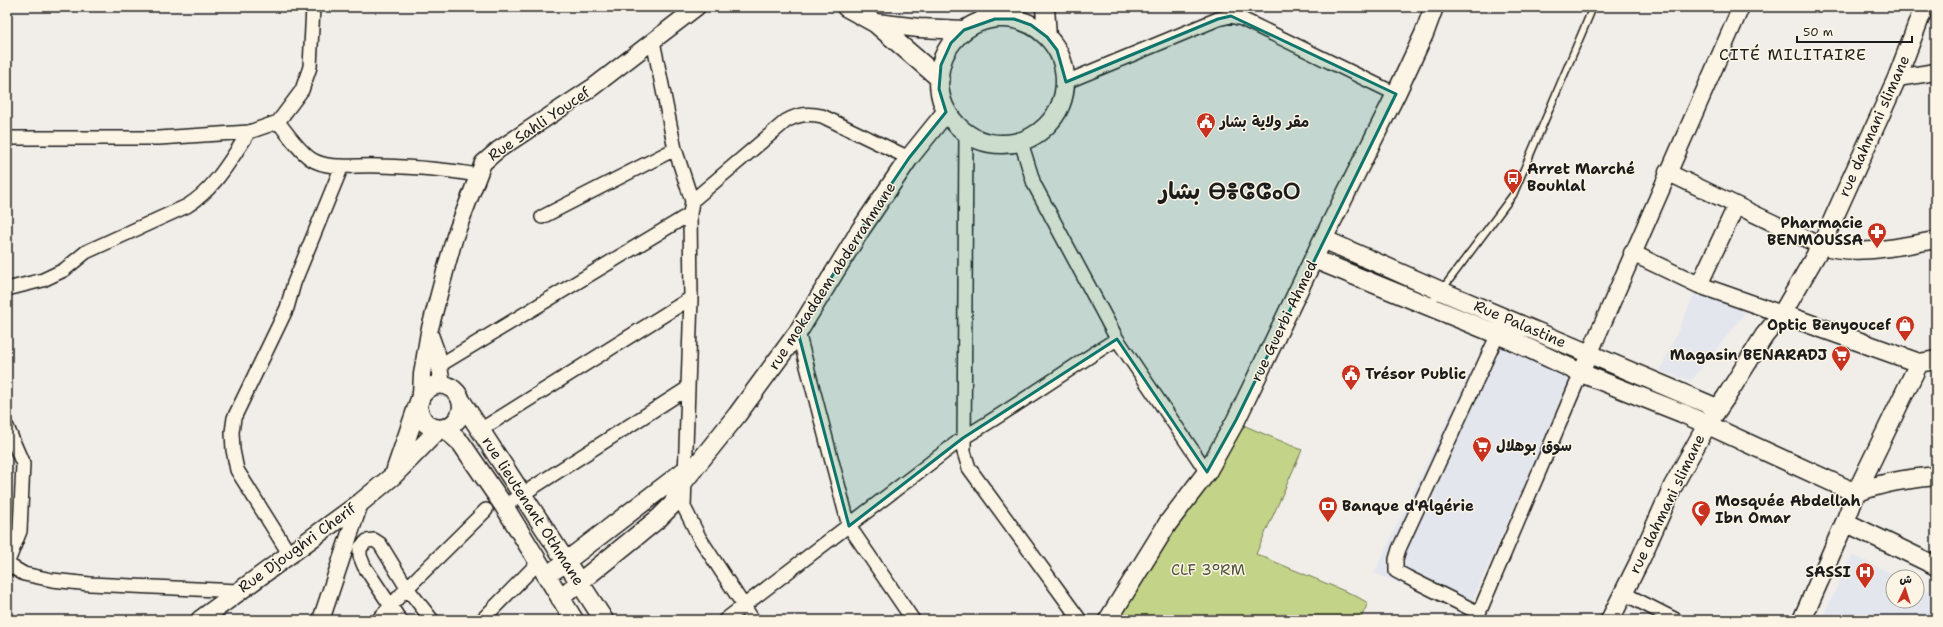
<svg xmlns="http://www.w3.org/2000/svg" width="1943" height="627" font-family="'Shantell Sans','Playpen Sans Arabic','Noto Sans Tifinagh',sans-serif">
<rect width="100%" height="100%" fill="#f1eee9"/>
<filter id="ink" filterUnits="userSpaceOnUse"><feTurbulence type="fractalNoise" baseFrequency=".025" numOctaves="2"/><feDisplacementMap in="SourceGraphic" scale="8" xChannelSelector="R" yChannelSelector="G"/><feConvolveMatrix kernelMatrix="1 2 1 2 8 2 1 2 1" color-interpolation-filters="sRGB"/></filter>
<g filter="url(#ink)">
<path fill="#e4e6ee" d="M1696,290l50,22 -55,69 -31,-10z
M1486,340l88,36 -106,234 -94,-37z
M1852,555l48,22h-7v24h24v-16l19,9v26h-115z"/>
<path fill="#c3d488" stroke="#707852" d="M1243,425l59,25 -46,104 98,41 14,8 -8,17h-245l18,-32 85,-116z"/>
<g fill="none" stroke-linecap="round" stroke-linejoin="round">
<defs>
<path id="service" d="M1429,305l12,-14 72,-96 80,-188"/>
<path id="minor" d="M653,41l22,108
M1066,82l152,-63 13,-3 11,3 154,75
M278,122c10,12 20,28 33,37 19,12 47,5 69,7 33,1 65,3 97,9
M966,133l-2,319 5,16 111,152
M7,138h152l90,-6 29,-10 24,-32 8,-23 3,-60
M1021,142l13,42 83,155 90,133
M692,201l-2,13 1,84 -7,209 15,30 54,83
M542,217l133,-68 17,52 94,-80c13,-7 22,-8 36,-5l87,42
M7,289l36,-9 21,-10 22,-18 101,-46c28,-17 44,-47 62,-74
M798,332l51,194 64,94
M440,365l250,-151
M7,427l16,37 -3,67 -13,33
M480,430l211,-132
M504,506l184,-118
M290,555l-53,-85 -4,-20 -1,-18 2,-14 53,-110 7,-25 48,-117
M7,564l17,10 28,6 38,4 148,7
M1623,593l53,27
M1479,613l-72,-36 -11,-6v-12l3,-10 98,-213 6,-8
M378,620l29,-32 79,-78
M400,620l-36,-54 -4,-10v-8l7,-7 7,-1 6,4 27,44 25,32
M482,620l50,-51
M725,620l238,-182c53,-31 102,-67 154,-99
M1476,620l105,-247"/>
<path id="tertiary" d="M982,21l6,-14
M1897,78l39,-6
M1667,172l154,74c37,11 78,0 115,-6
M1632,253l67,32 83,29
M1699,285l37,-79
M429,332l8,22 5,31
M1581,373l160,-366
M421,396l1,-22 7,-42 17,-64 9,-32 28,-73 15,-13 95,-63 104,-80
M321,620l39,-117"/>
<path id="secondary" d="M846,7l29,16 65,56
M1045,7l2,30
M939 81a63 63 0 1 1 126 0a63 63 0 1 1-126 0Z
M876,23l43,5 45,2
M1323,239l118,52 276,117
M1314,259l197,81 70,33 101,40 174,80
M1782,314l137,49 17,-3
M462,402l142,218
M444,428l17,15 43,63 70,114
M396,469l25,-73c20,-29 56,4 34,26 -5,5 -12,8 -20,6 -10,-2 -14,-10 -17,-20
M1856,493c27,-11 51,-14 80,-17
M1845,522l91,44
M556,569l132,-101
M560,598l99,-80 14,-14 11,-23 53,-66 61,-83 63,-103 48,-71 37,-46
M200,620l160,-117 34,-28 45,-46
M1108,620l60,-97 39,-51 29,-52 87,-181 73,-145 28,-60 10,-27
M1610,620l31,-62 32,-72 34,-61 19,-28 38,-61 18,-22 39,-68 76,-168 27,-71
M1802,620l43,-98 11,-29 63,-130"/>
</defs>
<use href="#service" stroke="#1c1c1c" stroke-width="9"/>
<use href="#minor" stroke="#1c1c1c" stroke-width="16"/>
<use href="#tertiary" stroke="#1c1c1c" stroke-width="19"/>
<use href="#secondary" stroke="#1c1c1c" stroke-width="21"/>
<use href="#service" stroke="#fcf5e5" stroke-width="6"/>
<use href="#minor" stroke="#fcf5e5" stroke-width="13"/>
<use href="#tertiary" stroke="#fcf5e5" stroke-width="16"/>
<use href="#secondary" stroke="#fcf5e5" stroke-width="18"/>
</g>
</g>
<path fill="#0f766e" fill-opacity="0.2" stroke="#0f766e" stroke-width="3" stroke-linejoin="round" d="M1231,16l165,78 -160,326 -29,52 -90,-133 -154,99 -114,88 -51,-194 63,-103 48,-71 37,-46 -7,-23 2,-24 10,-22 13,-13 31,-11h19l17,6 16,12 10,13 9,32 152,-63z"/>
<defs>
<symbol id="civic-pin" viewBox="-11 -11 22 30"><path d="M0 17L-7.5 6A9.5 9.5 0 1 1 7.5 6Z" fill="#c8321e" stroke="#fcf5e5"/><path d="M-.6-6.5H3V-4.5H.6V-3L4-1V1h2V6H-6V1h2V-1L-.6-3ZM-1.2 2.5V6h2.4V2.5Z" fill="#fff"/></symbol>
<symbol id="bus-pin" viewBox="-11 -11 22 30"><path d="M0 17L-7.5 6A9.5 9.5 0 1 1 7.5 6Z" fill="#c8321e" stroke="#fcf5e5"/><path d="M-5-6H5V4H4V6H2V4H-2V6H-4V4H-5ZM-3.5-4V0h7V-4ZM-3.5 1.2v1.5H-2V1.2ZM2 1.2v1.5H3.5V1.2Z" fill="#fff"/></symbol>
<symbol id="pharmacy-pin" viewBox="-11 -11 22 30"><path d="M0 17L-7.5 6A9.5 9.5 0 1 1 7.5 6Z" fill="#c8321e" stroke="#fcf5e5"/><path d="M-2-6h4v4h4v4h-4v4h-4v-4h-4v-4h4Z" fill="#fff"/></symbol>
<symbol id="shop-pin" viewBox="-11 -11 22 30"><path d="M0 17L-7.5 6A9.5 9.5 0 1 1 7.5 6Z" fill="#c8321e" stroke="#fcf5e5"/><path d="M-5-2.5h2.3a2.7 3.5 0 0 1 5.4 0H5L5.5 6h-11ZM-1.5-2.5h3a1.5 2.3 0 0 0-3 0Z" fill="#fff"/></symbol>
<symbol id="supermarket-pin" viewBox="-11 -11 22 30"><path d="M0 17L-7.5 6A9.5 9.5 0 1 1 7.5 6Z" fill="#c8321e" stroke="#fcf5e5"/><path d="M-6-5.5h2.5l.6 2H6L4.5 2H-2.5L-4.4-4H-6ZM-1.5 3.2a1.3 1.3 0 1 0 .1 0ZM3 3.2a1.3 1.3 0 1 0 .1 0Z" fill="#fff"/></symbol>
<symbol id="bank-pin" viewBox="-11 -11 22 30"><path d="M0 17L-7.5 6A9.5 9.5 0 1 1 7.5 6Z" fill="#c8321e" stroke="#fcf5e5"/><path d="M-6-4H6V4H-6ZM0-2.3a2.3 2.3 0 1 0 0 4.6a2.3 2.3 0 1 0 0-4.6Z" fill="#fff"/></symbol>
<symbol id="mosque-pin" viewBox="-11 -11 22 30"><path d="M0 17L-7.5 6A9.5 9.5 0 1 1 7.5 6Z" fill="#c8321e" stroke="#fcf5e5"/><path d="M3.5-4.9A6 6 0 1 0 3.5 4.9A5 5 0 1 1 3.5-4.9Z" fill="#fff"/></symbol>
<symbol id="hospital-pin" viewBox="-11 -11 22 30"><path d="M0 17L-7.5 6A9.5 9.5 0 1 1 7.5 6Z" fill="#c8321e" stroke="#fcf5e5"/><path d="M-5-5h3v3.5h4V-5h3V5h-3V1.5h-4V5h-3Z" fill="#fff"/></symbol>
</defs>
<g fill-rule="evenodd">
<use href="#civic-pin" x="1195" y="111" width="22" height="30"/>
<use href="#bus-pin" x="1502" y="167" width="22" height="30"/>
<use href="#pharmacy-pin" x="1866" y="221" width="22" height="30"/>
<use href="#shop-pin" x="1894" y="314" width="22" height="30"/>
<use href="#supermarket-pin" x="1830" y="344" width="22" height="30"/>
<use href="#civic-pin" x="1340" y="363" width="22" height="30"/>
<use href="#supermarket-pin" x="1471" y="435" width="22" height="30"/>
<use href="#bank-pin" x="1317" y="495" width="22" height="30"/>
<use href="#mosque-pin" x="1690" y="499" width="22" height="30"/>
<use href="#hospital-pin" x="1854" y="561" width="22" height="30"/>
</g>
<g text-anchor="middle" dominant-baseline="central" stroke-width="3" stroke-linejoin="round" paint-order="stroke">
<g font-size="15" font-weight="bold" fill="#1c1c1c" stroke="#fcf5e5" text-anchor="start">
<text x="1220" y="122">مقر ولاية بشار</text>
<text x="1527" y="169">Arret Marché<tspan x="1527" dy="17">Bouhlal</tspan></text>
<text x="1863" y="223" text-anchor="end">Pharmacie<tspan x="1863" dy="17">BENMOUSSA</tspan></text>
<text x="1891" y="325" text-anchor="end">Optic Benyoucef</text>
<text x="1827" y="355" text-anchor="end">Magasin BENARADJ</text>
<text x="1365" y="374">Trésor Public</text>
<text x="1496" y="446">سوق بوهلال</text>
<text x="1715" y="501">Mosquée Abdellah<tspan x="1715" dy="17">Ibn Omar</tspan></text>
<text x="1342" y="506">Banque d'Algérie</text>
<text x="1851" y="572" text-anchor="end">SASSI</text>
</g>
<g font-size="15" fill="#1c1c1c" stroke="#fcf5e5">
<text transform="translate(539 124) rotate(-34)">Rue Sahli Youcef</text>
<text transform="translate(1874 126) rotate(-66)">rue dahmani slimane</text>
<text transform="translate(832 276) rotate(-57)">rue mokaddem abderrahmane</text>
<text transform="translate(1284 321) rotate(-64)">rue Guerbi Ahmed</text>
<text transform="translate(1520 324) rotate(23)">Rue Palastine</text>
<text transform="translate(1667 504) rotate(-64)">rue dahmani slimane</text>
<text transform="translate(533 511) rotate(57)">rue lieutenant Othmane</text>
<text transform="translate(297 548) rotate(-36)">Rue Djoughri Cherif</text>
</g>
<g font-size="15" fill="#4e533c" stroke="#fcf5e5">
<text x="1208" y="570">CLF 3°RM</text>
</g>
<g font-size="16" letter-spacing="1" fill="#1c1c1c" stroke="#fcf5e5">
<text x="1793" y="54">CITÉ MILITAIRE</text>
</g>
<g font-size="23" font-weight="bold" fill="#1c1c1c" stroke="#fcf5e5">
<text x="1230" y="191">بشار ⴱⴻⵛⵛⴰⵔ</text>
</g>
</g>
<rect width="1943" height="627" fill="none" stroke="#fcf5e5" stroke-width="24"/>
<rect x="12" y="12" width="1919" height="603" fill="none" stroke="#1c1c1c" stroke-width="1.5" filter="url(#ink)"/>
<g transform="translate(1905 589) rotate(4)"><circle r="19" fill="#fcf5e5" stroke="#a29e95"/>
<path d="M0-3L7 15L0 10L-7 15Z" fill="#c8321e"/>
<text y="-6" font-size="11" font-weight="bold" text-anchor="middle" fill="#1c1c1c">ش</text>
</g>
<path d="M1797 36v6h115v-6" fill="none" stroke="#1c1c1c" stroke-width="2"/>
<text x="1803" y="36" font-size="12" fill="#1c1c1c" stroke="#fcf5e5" stroke-width="3" paint-order="stroke">50 m</text>
</svg>
